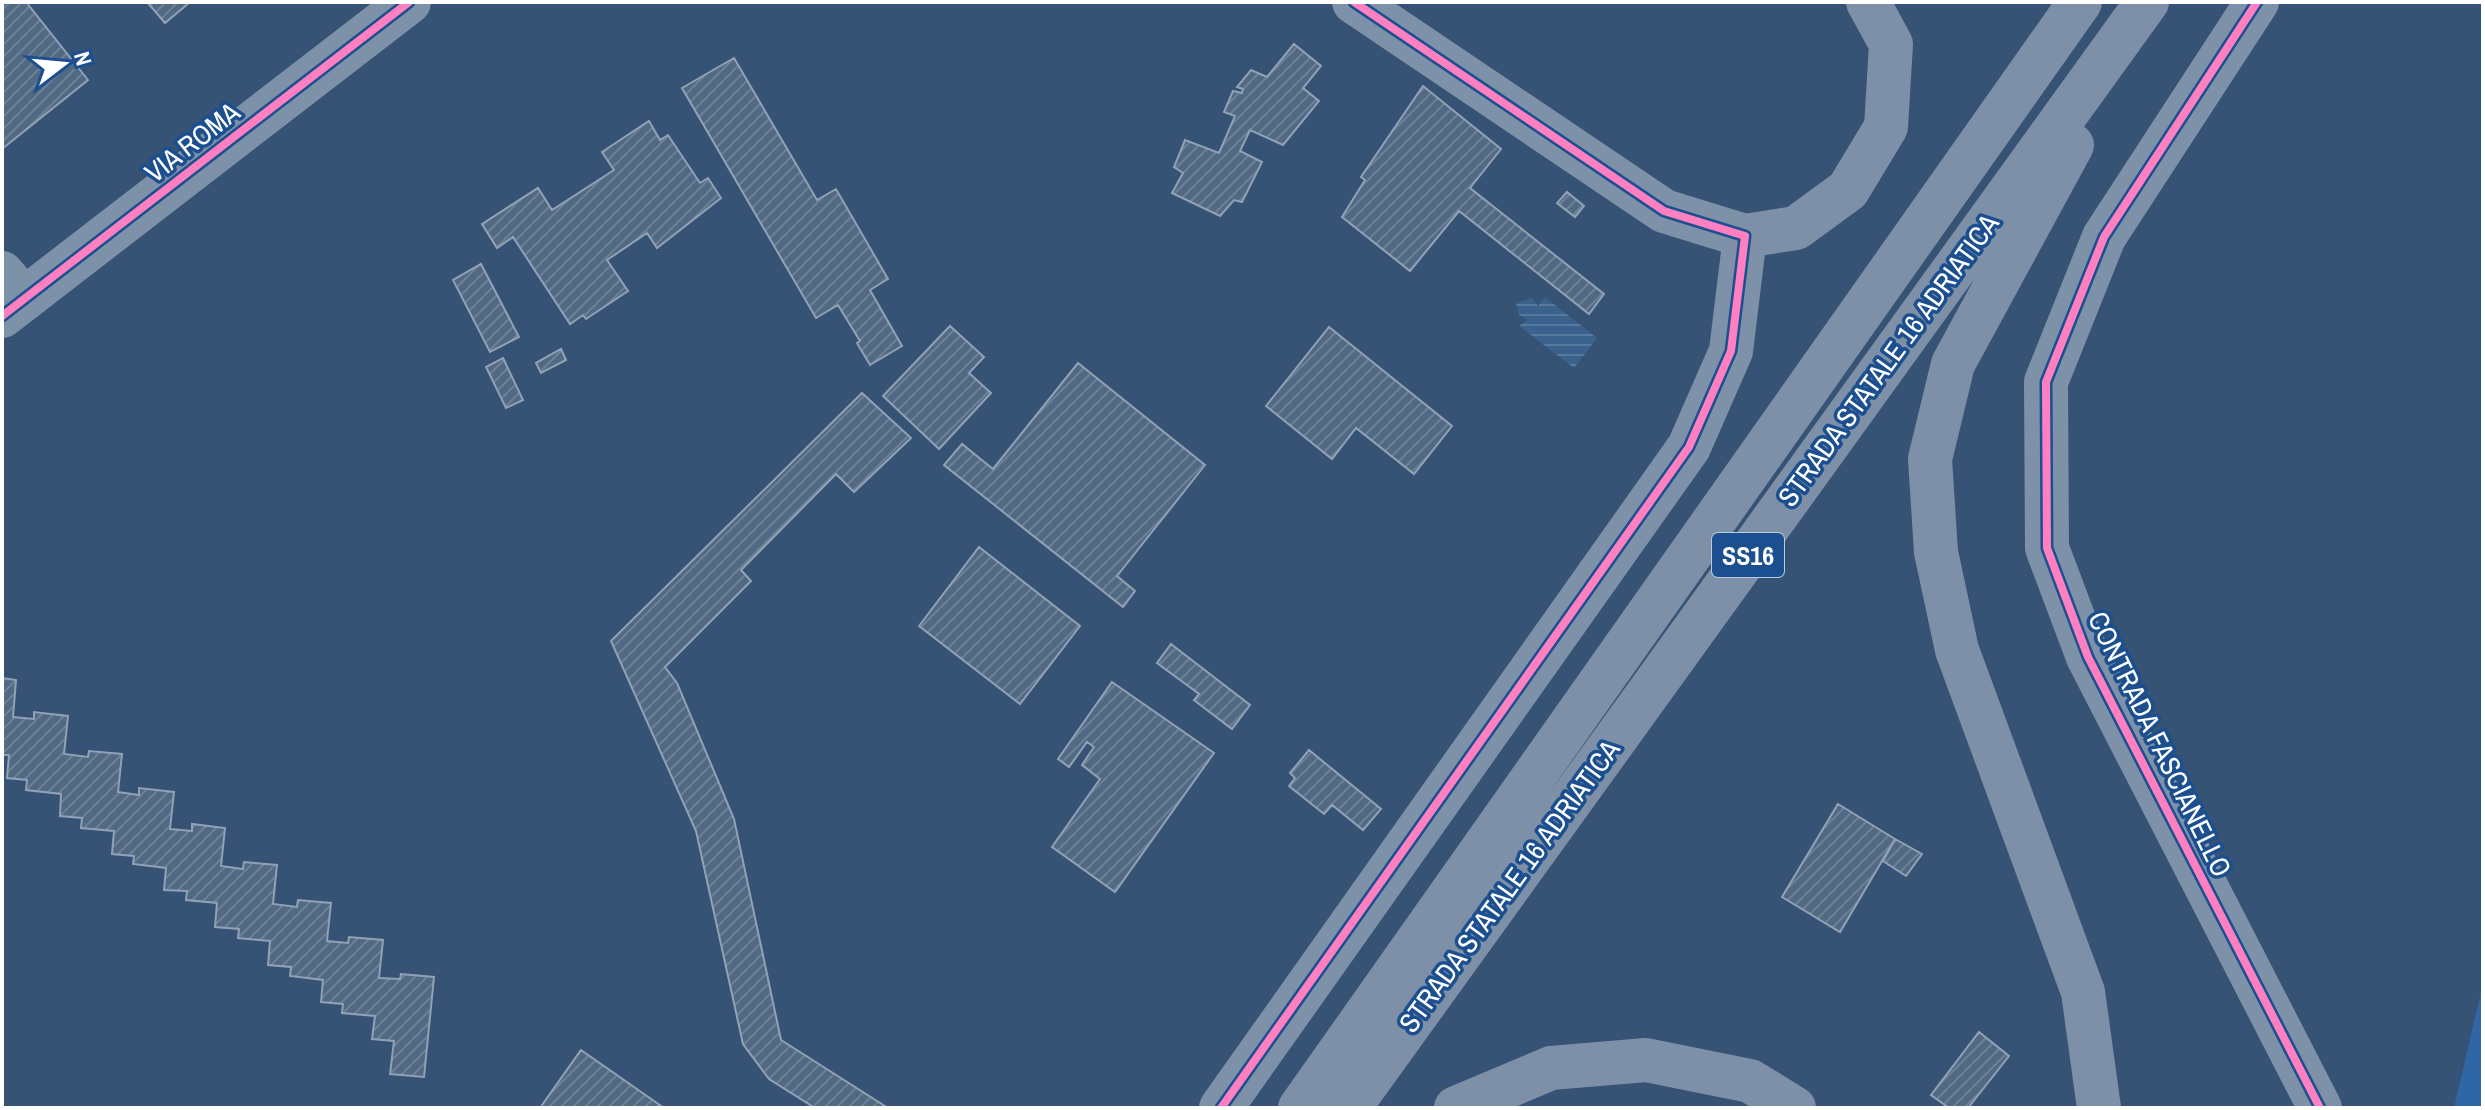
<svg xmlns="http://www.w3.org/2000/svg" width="2485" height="1110" font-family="'Archivo Narrow',sans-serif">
<defs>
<pattern id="water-rules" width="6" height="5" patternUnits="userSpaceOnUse" patternTransform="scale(2)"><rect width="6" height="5" fill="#3b618d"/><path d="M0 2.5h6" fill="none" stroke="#58799e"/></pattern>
<pattern id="building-hatch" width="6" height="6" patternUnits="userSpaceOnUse" patternTransform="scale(2)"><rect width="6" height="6" fill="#526984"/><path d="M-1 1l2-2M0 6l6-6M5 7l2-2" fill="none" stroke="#6c8096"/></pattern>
</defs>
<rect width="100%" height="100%" fill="#365274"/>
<path fill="#2f66a5" d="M2483,983v125h-29z"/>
<path fill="url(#water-rules)" d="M1545,297l52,41 -23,30 -55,-42 9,-6 -9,-5 -3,-12 16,-5 6,8z"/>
<path fill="url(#building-hatch)" stroke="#92a2b6" stroke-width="2" d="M2,2h24l62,78 -86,69z
M147,2h43l-25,21z
M1294,44l27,22 -18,22 16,13 -36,44 -33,-15 -10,21 22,11 -20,40 -8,-2 -14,16 -48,-23 11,-20 -9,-6 11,-27 34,13 16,-37 -11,-4 9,-21 9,2 1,-4 -6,-2 14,-17 16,7z
M734,58l83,142 19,-11 52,90 -18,11 32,56 -32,19 -13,-22 3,-2 -22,-36 -22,13 -134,-230z
M1423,86l78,63 -31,39 134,106 -15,20 -130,-103 -49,60 -68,-54 23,-37 -4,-3z
M649,121l11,19 8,-5 32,48 8,-5 13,20 -64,50 -10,-15 -40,27 21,31 -42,28 -3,-4 -13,9 -57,-87 -16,11 -15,-24 56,-36 14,22 62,-40 -12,-18z
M1567,192l17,14 -9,11 -18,-14z
M481,264l38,73 -29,15 -37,-72z
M950,326l34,31 -15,16 22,20 -52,56 -56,-53z
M1329,327l123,99 -38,48 -58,-46 -24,31 -66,-53z
M561,349l5,11 -25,13 -5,-10z
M503,358l20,42 -17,8 -20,-41z
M1078,363l127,102 -88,111 18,15 -12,16 -179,-142 18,-21 31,25z
M862,393l49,45 -57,54 -18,-18 -95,96 10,11 -86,86 12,16 57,136 47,221 107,68h-73l-46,-29 -26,-35 -47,-213 -85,-190z
M979,547l101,79 -60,78 -101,-78z
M1171,644l79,61 -18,24 -38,-29 5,-6 -42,-31z
M2,678l14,2 -3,37 21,2v-7l34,4 -4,38 24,3 1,-6 33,3 -4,38 21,3v-7l35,4 -4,37 22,2v-7l33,4 -4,38 22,3 1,-7 33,3 -4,39 24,3 1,-7 33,3 -4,38 21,2 1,-6 34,3 -4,38 21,1 1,-5 33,3 -10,100 -34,-3 4,-33 -22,-2 3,-23 -33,-3 1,-9 -22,-2 2,-22 -33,-4 1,-9 -23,-2 2,-24 -32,-3 1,-9 -24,-2 2,-24 -31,-3 1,-9 -23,-1 2,-22 -33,-4 1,-8 -22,-2 2,-23 -33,-3 1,-10 -22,-2 1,-22 -35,-4 1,-10 -20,-2 2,-23h-7z
M1112,682l102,71 -99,139 -63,-45 48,-68 -18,-14 12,-18 -7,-5 -18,25 -11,-8z
M1309,750l72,59 -18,21 -31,-25 -8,9 -35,-28 6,-8 -5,-5z
M1838,804l57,35 -55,93 -58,-35z
M1895,839l27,15 -16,22 -23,-15z
M1979,1032l30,24 -41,52h-19l-18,-13z
M581,1050l83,58h-124z"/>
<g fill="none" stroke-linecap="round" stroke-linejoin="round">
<path stroke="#7d92a8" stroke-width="44" d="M2,273l22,26
M1221,1108l468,-661 42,-96 14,-115"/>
<path stroke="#7d92a8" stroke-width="44" d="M1354,2l310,209 81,25
M2257,2l-153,235 -58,145 1,166 41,109 232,451
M2,316l407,-314"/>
<path stroke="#7e90a7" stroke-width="44" d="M2072,145l-119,219 -23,95 6,93 21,98 126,342 16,116
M1745,236l51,-8 52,-38 38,-63 5,-83 -23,-42
M1300,1108l780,-1106
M1349,1108l798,-1106
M1456,1108l95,-40 95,-8 104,21 44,27"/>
<defs>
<path id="cycleway" d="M2257,2l-153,235 -58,145 1,166 41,109 232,451
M2,316l407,-314
M1221,1108l468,-661 42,-96 14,-115 -81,-25 -310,-209"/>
</defs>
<use href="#cycleway" stroke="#1b4f8f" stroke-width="13"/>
<use href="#cycleway" stroke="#ff80c0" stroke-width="8"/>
</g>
<g text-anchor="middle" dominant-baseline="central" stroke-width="7" stroke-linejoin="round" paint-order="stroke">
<rect fill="#1b4f8f" stroke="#bbcadd" stroke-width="2" x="1712" y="533" width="72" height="44" rx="6"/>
<g font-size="26" font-weight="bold" fill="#fff">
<text x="1748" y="555">SS16</text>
</g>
<g font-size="28" fill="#fff" stroke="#1b4f8f">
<text transform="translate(192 142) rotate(-38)">VIA ROMA</text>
<text transform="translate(1888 360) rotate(-54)">STRADA STATALE 16 ADRIATICA</text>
<text transform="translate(2160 744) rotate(64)">CONTRADA FASCIANELLO</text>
<text transform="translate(1509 886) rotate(-54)">STRADA STATALE 16 ADRIATICA</text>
</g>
</g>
<rect width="2485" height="1110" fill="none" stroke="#ffffff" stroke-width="8"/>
<g transform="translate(64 64) rotate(74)" stroke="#1b4f8f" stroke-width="6" paint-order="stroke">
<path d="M0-6L14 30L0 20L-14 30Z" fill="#ffffff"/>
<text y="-12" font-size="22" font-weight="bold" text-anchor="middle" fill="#ffffff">N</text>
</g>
</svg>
